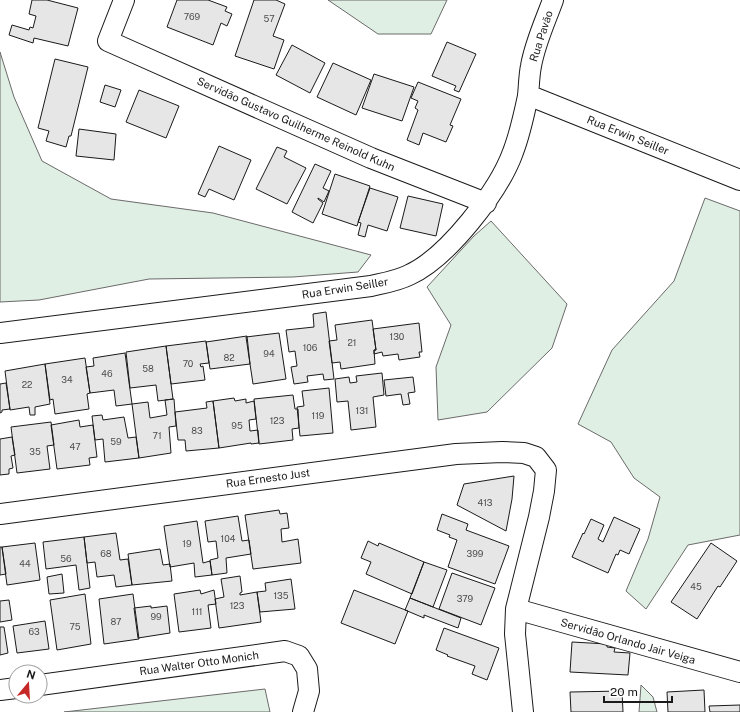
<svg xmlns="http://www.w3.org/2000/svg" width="740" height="712" font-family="'Public Sans',sans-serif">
<rect width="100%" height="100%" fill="#fff"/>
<path fill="#e0efe3" stroke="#6a6a6a" d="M328,0h119l-16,34h-53z
M0,52l14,45 28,64 69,38 102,14 158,42 -13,17 -65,5 -144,2 -110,21 -39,2z
M705,198l35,13v324l-52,10 -42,64 -20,-18 22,-52 12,-42 -26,-19 -23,-36 -33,-18 34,-74 62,-69z
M491,221l76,83 -15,44 -65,64 -49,8 -2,-53 15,-42 -24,-38 47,-51z
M641,685l12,12 4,15h-18z
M265,689l5,23h-206z"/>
<path fill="#e6e6e6" stroke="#1a1a1a" d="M32,0h15l31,8 -10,38 -34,-8 -1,5 -24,-8 3,-10 17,5 1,-3 3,1 3,-12 -7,-2z
M177,0h31l19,7 -2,4 7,3 -5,12 -6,-3 -8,22 -46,-18z
M254,0h22l9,4 -12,32 11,4 -10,29 -39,-13z
M447,42l29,12 -17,38 -5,-2 2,-4 -24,-10z
M292,45l33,18 -15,30 -34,-18z
M55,59l33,8 -17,69h-2l-3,11 -20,-6 3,-10 -11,-3z
M333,63l38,17 -15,35 -39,-18z
M374,74l40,13 -12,34 -40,-13z
M418,82l43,17 -11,26 3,1 -7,16 -23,-9 -4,12 -12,-5 11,-30 -3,-2 3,-7 -7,-3z
M105,85l16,5 -6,17 -15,-5z
M139,90l40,16 -13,32 -40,-16z
M79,129l37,5 -2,26 -38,-4z
M219,146l32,14 -17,40 -25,-11 -4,8 -7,-3z
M277,147l10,4 -3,6 22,11 -19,36 -31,-15z
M315,164l16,7 -8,17 6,3 -5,11 -6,-4v1l5,4 -10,20 -21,-11z
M335,174l35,12 -13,40 -35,-12z
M370,188l28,9 -11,34 -19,-6 -3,12 -7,-2 3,-12 -3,-1z
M408,196l35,8 -7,32 -36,-8z
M326,312l8,67 -10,1 -1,-6 -16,2 1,6 -14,2 -3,-17 6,-1 -2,-15 -6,1 -3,-22 28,-3 -1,-13z
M372,320l4,30h-2l1,14 -34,5 -1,-7 -8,1 -3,-22 8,-1 -2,-15z
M419,323l3,29h-3l1,5 -21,3 -1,-6 -15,2 -1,-4 -8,2v-4h2l-3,-21z
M279,333l7,46 -33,5 -7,-47z
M247,336l3,28 -40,5 -4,-27z
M206,341l3,22 -9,1 1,3 2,-1 2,14 -34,4 -5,-38z
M166,346l7,53 -15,2 -2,-16 -26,3 -4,-36z
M125,353l7,51 -16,2 -2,-16 -24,3 -4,-26 8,-1 -1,-8z
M85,358l5,35 -3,1 2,15 -34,5 -2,-15 -3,1 -5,-36z
M45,364l5,40 -15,3v8h-5l-1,-8 -19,3 -5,-39z
M382,373l2,22 -11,2 3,30 -25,3 -3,-29 -11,1 -2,-23 14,-2 1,6 7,-1 -1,-6z
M413,377l2,15 -7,1 2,11 -7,1 -2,-11 -15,2 -2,-16z
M6,383l4,26 -8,1v2l-2,1v-29z
M329,388l4,45 -33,3 -3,-29 7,-1 -2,-15z
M293,395l2,14h3l1,19 -7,1 1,11 -34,4 -5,-45z
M234,398l1,3 11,-2v4l8,-2 2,18 -7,1 1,11 8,-1 1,13 -8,1v-1l-32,5 -6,-47z
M174,399l2,27 -7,1 2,26 -32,5 -7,-54 16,-2 2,16 17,-3 -2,-15z
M213,401l6,47 -33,3 -1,-11h-7l-3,-28 32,-4 -1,-6z
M102,415l1,5 21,-3 4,21 8,-1 3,21 -34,4 -2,-23 -8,1 -3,-24z
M79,420l1,7 13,-2 4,32 -8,1 1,7 -33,4 -6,-44z
M51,422l3,23 -7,1 3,23 -33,4 -6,-46z
M12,437l3,18 -4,1 2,12 -4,1v5l-9,1v-36z
M514,476l-2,23 -6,32 -49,-26 7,-21z
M279,510l1,4 7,-1 2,15 -8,1 1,13 16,-3 3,24 -48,6 -8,-54z
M442,514l26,10 -2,6 43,16 -14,38 -47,-17 9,-27 -8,-3 1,-2 -13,-5z
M238,516l4,25 7,-1 2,14 -25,4 1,15 -15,2 -2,-15 8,-2 -2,-17 -8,1 -3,-21z
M614,517l26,12 -11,25 -9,-4 -2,5 -2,-1 -8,19 -36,-16 11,-24 1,1 7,-15 13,6 -6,14 5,3z
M197,521l6,42 7,-2 2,14 -17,2 -1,-14 -24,4 -6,-41z
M116,533l4,27 8,-1 4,26 -16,2 -2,-12 -17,2 -2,-15 -8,1 -3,-26z
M84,537l6,51 -11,2 -3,-25 -30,4 -3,-27z
M368,541l10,5 1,-3 45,19 -12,32 -46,-20 5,-12 -10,-4z
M35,543l5,37 -33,5 -5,-38z
M711,543l26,18 -17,26 -2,-1 -21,33 -26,-17z
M0,547h2l4,27 -6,1z
M160,549l3,16 7,-1 2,17 -40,4 -4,-31z
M424,562l23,8 -14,37 -23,-9z
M452,573l43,15 -14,37 -42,-16z
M62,574l2,19 -15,1 -2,-17z
M240,576l2,16 -2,1v2l17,-3 4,30 -42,6 -4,-29 9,-2 -3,-18z
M291,579l4,30 -35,3 -3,-20 9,-1 -1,-8z
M200,590l1,4 13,-4 2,14 -8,1 3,23 -32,4 -5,-38z
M354,590l54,21 -13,33 -54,-21z
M85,594l6,50 -34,6 -7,-50z
M133,594l6,45 -35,5 -5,-45z
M410,598l51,20 -3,10 -34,-13v3l-19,-8z
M9,600l3,20 -12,2v-21z
M151,606v2l16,-2 3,27 -32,5 -4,-30z
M45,621l4,28 -32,4 -4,-27z
M0,627h4l4,26 -8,2z
M444,628l55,20 -12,32 -15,-6 3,-8 -28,-10 1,-1 -12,-5z
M572,642l35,2v3l8,1 -1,4 16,1 -2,22 -58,-3z
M704,690l1,22h-37l-1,-20z
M622,691l1,21h-52l-1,-20z
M740,705v7h-30l-1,-6z"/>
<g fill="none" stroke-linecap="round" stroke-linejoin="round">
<defs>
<path id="street" d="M124,0l-16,41 263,117 115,45
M528,95l212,85
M0,333l371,-47c13,-3 26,-5 38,-11 38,-17 90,-84 104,-123 7,-18 11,-37 15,-56 1,-10 1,-20 3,-30 4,-23 14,-44 22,-66
M0,514l456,-60 46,-2 22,1 12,4 10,13 -2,21 -5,26 -23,92 -1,25 8,78
M516,609l224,63
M40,685l245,-34 14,5 8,13 2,22 -6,21
M0,690l16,-2"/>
</defs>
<use href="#street" stroke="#1a1a1a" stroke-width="22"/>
<use href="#street" stroke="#fff" stroke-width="20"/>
</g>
<g text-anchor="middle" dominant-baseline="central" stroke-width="3" stroke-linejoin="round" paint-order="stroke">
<g font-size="9" fill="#4d4d4d">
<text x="192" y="16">769</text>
<text x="269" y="18">57</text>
<text x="397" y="336">130</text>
<text x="352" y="342">21</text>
<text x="310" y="347">106</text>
<text x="269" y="353">94</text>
<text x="229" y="357">82</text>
<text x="188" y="363">70</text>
<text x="148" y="368">58</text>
<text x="107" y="373">46</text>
<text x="67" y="379">34</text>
<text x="27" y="384">22</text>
<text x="362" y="410">131</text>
<text x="318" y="415">119</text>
<text x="277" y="420">123</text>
<text x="237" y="425">95</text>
<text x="197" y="430">83</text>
<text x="157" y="435">71</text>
<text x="116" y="441">59</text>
<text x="75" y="446">47</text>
<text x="35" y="451">35</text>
<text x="485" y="502">413</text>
<text x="228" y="538">104</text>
<text x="187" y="543">19</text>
<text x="106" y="553">68</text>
<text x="475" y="553">399</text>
<text x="66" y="558">56</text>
<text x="25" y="563">44</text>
<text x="696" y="586">45</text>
<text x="281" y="595">135</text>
<text x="465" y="598">379</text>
<text x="237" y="605">123</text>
<text x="197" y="611">111</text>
<text x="156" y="616">99</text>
<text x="116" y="621">87</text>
<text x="75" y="626">75</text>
<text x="34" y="631">63</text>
</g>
<g font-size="11" fill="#1a1a1a" stroke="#fff">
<text transform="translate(541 36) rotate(-72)">Rua Pavão</text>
<text transform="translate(296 124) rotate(24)">Servidão Gustavo Guilherme Reinold Kuhn</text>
<text transform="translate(628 135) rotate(22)">Rua Erwin Seiller</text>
<text transform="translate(345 288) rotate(-9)">Rua Erwin Seiller</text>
<text transform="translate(268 478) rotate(-8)">Rua Ernesto Just</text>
<text transform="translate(628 641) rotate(16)">Servidão Orlando Jair Veiga</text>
<text transform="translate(199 663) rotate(-8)">Rua Walter Otto Monich</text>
</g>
</g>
<g transform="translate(28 684) rotate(18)"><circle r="19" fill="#ffffff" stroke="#a3a3a3"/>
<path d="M0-3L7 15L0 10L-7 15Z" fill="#c62828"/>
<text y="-6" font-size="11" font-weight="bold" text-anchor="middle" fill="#1a1a1a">N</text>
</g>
<path d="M604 696v6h68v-6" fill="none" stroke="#1a1a1a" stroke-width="2"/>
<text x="610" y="696" font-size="12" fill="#1a1a1a" stroke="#ffffff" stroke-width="3" paint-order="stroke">20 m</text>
</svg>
